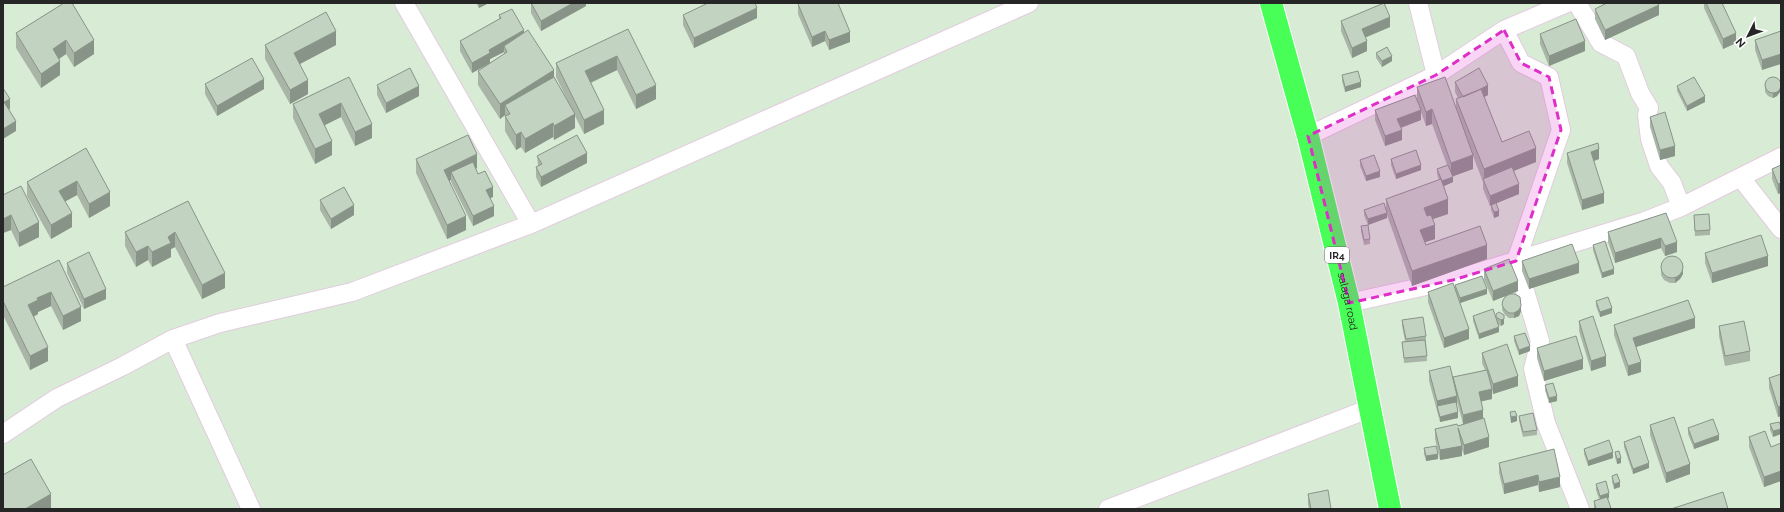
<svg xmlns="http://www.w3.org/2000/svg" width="1784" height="512" font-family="Raleway,sans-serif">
<rect width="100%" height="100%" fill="#d8ecd5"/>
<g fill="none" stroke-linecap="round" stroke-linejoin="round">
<defs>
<path id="street" d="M404,3l127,221
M1418,3l18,72
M1577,3l24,40 25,13 14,37 9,15 -2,7 3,24 9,27 13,17 9,24
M1504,30l17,33 28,14 12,53 -45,131 24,80 -7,28 13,54 34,86
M1308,136l128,-61 68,-45 63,-27
M1741,178l40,51
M1349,303l104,-23 192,-59 36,-14 100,-50
M173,339l78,170
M3,434l54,-36 66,-32 50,-27 47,-16 132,-31 179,-68 498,-221
M1108,509l263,-101"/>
<g id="primary">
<path id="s1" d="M1271,3l37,133 41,167 41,206"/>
</g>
</defs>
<use href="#street" stroke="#e2cbdf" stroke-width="20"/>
<use href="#primary" stroke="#fff" stroke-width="24"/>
<use href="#street" stroke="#fff" stroke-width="18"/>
<use href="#primary" stroke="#47ff57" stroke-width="22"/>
</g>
<path fill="#a8b5a7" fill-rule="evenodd" d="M64,3l30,51 -20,13 -8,-13 -7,5 1,16 -19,13 -25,-40v-15z
M476,3h13l-10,5z
M531,3h55v3l-45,25 -10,-18z
M1704,3h18l14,40 -13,6 -19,-41z
M798,4l52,38 -21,8 -4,-9 -13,6 -14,-33z
M1595,9l64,6 -54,25 -10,-21z
M499,15l25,18 30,44 14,24 -12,-24v-14l72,-34 28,70 -20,10 -19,-39 -26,13 13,41 -20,10 -9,-18v12l-21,12 -1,-3 -28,16 -4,-6 -5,3 -11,-19v-16l-5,4 -22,-34v-14l9,-6 -15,8 -12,-22v-10l39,-22zM504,52v2l-14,9v-4z
M683,15l74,3 -63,30 -11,-23z
M1341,21l49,6 -25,10 2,14 -15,7 -11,-27z
M1781,31l-19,39 -7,-20v-10z
M1540,34l45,17 -36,15 -9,-22z
M265,45h71l-36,19 8,30 -18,10 -25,-45z
M1376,53l16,8 -10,6 -6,-9z
M1342,75l19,12 -16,5 -3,-11z
M349,77l23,61 -17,8 -14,-29 -16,8 7,30 -17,9 -22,-46v-14z
M1455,82l33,13 -4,2 18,45 34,20 -22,9 5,23 -23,9 3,13 -5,2 -3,-8v-5l-1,1 -7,-17v-7l-10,-26v13l-20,7v6l-9,4 4,28 -15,5 2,20 -10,3 1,3 61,14 -75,27 -25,-71v3l-19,7 -4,-10v-5h22v-11l53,-19 -2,-6v-5l10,-4 -15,-41 -6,2 -5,-14v8l-20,8 1,12 -17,6 -10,-26v-10l42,-10v-13l39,21v-9l2,-1 -3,-6z
M1765,82h15v10l-3,4 -4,2 -5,-2 -3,-4z
M205,84l59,5 -47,27 -12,-22z
M377,85l42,11 -33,17 -9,-18z
M1677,86l28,16 -18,9 -10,-20z
M1650,117l25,39 -15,4 -10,-33z
M86,148l24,58 -21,12 -12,-23 -12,6 7,26 -21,12 -24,-43v-14z
M1567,153l32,6 -5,2 10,42 -22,7 -15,-47z
M537,156l50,7 -46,24 -5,-10v-10l2,-1z
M416,159l61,9 -1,1 2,5 15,23 -3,1 4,18 -21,10 -22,-44v-2l-2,1 17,49 -19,9 -31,-66z
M1391,159l30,11 -25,9 -5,-14z
M1360,160l20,17 -14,4 -6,-15z
M1781,165l-3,29 -6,-15v-10z
M21,186l18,51 -20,10 -8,-17 -8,3z
M320,200l34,15 -23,14 -11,-19z
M188,201l37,87 -23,11 -27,-52 -4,2v8l-19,10 -4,-7 -12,7 -11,-21v-14z
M1666,213l11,39 -12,4 -4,-8 -46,15 -7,-21v-10z
M1694,215l16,15v5l-15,1z
M1361,226l9,13v5l-6,1 -3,-14z
M1593,245l21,29 -12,4 -9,-28z
M1705,253l63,13 -56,17 -7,-20z
M59,260l22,61 -18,9 -12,-24 -13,6v2l-4,3 14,44 -18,9 -27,-55v-28z
M1522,261l57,12 -50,16 -7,-18z
M67,263l39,36 -22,10 -17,-36z
M1661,264l22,10 -3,5 -5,4h-5l-6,-3 -3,-5z
M1484,269l34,22 -7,3 10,17 -2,5 -5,2h-5l-4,-3 -3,-5 1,-10 5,-5 -15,6 -9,-22z
M1455,285l32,9 -27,9 -5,-13z
M1428,292l41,47 -25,9 -16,-46z
M1596,301l16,12 -12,4 -4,-11z
M1473,316l23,1 8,4v3l-3,2 -3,-2 1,8 -20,7 -6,-18z
M1402,320l24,16v5l1,20 -23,2 -2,-21 3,-1 -3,-15z
M1579,321l27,45 -15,5 -12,-40z
M1614,325l81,3 -59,19 5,25 -13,4 -14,-41z
M1719,326l31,25v10l-25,5 -6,-30z
M1514,336l16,15 -11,4 -5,-14z
M1537,348l46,21 -39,12 -7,-23z
M1482,353l36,33 -25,8 -1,-4v9l-11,2 2,17 6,29 -25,8 -2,-5v6l-22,4 -5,-21v-10l23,-3 5,-2 -6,-22v4l1,12 -18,4 -11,-41v-10l24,10v-4l32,-7 -3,-7z
M1781,374v42l-3,1 -9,-29v-10z
M1545,385l12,16 -8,2 -4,-13z
M1510,412l7,9 -6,2 -1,-6z
M1519,416l18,14v5l-14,2 -4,-16z
M1779,422l-6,15 -3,-7v-6z
M1650,425l40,49 -24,9 -16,-48z
M1688,428l31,12 -25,9 -6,-15z
M1749,437l22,10 10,-4v38l-17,6 -15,-40z
M1624,442l25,26 -16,6 -9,-27z
M1424,448l14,11 -12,2 -2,-7z
M1554,449l6,38 -21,5 -1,-7 -34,9 -5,-21v-10z
M1584,449l29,9 -25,8 -4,-12z
M1615,452l6,11 -4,1 -2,-7z
M1612,476l8,11 -6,2 -2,-7z
M1596,484l13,14h-1l3,11h-17v-8l5,-2 -3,-9z
M1308,494l23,15h-22l-1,-5z"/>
<path fill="#889488" d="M479,3h10l-10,5z
M573,3h13v3l-45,25v-10z
M1659,5v10l-54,25v-10z
M757,8v10l-63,30v-10z
M1390,17v10l-28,12v-10z
M524,30v10l-20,6v6l-14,7v4l-18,10v-10l17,-13z
M336,31v14l-42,22v-14z
M825,31v10l-13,6v-10z
M850,32v10l-21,8v-10z
M1736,33v10l-13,6v-10z
M66,40v14l-13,9v-14z
M94,40v14l-20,13v-14z
M1367,41v10l-15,7v-10z
M1585,41v10l-36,15v-10z
M1781,54v10l-19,6v-10z
M617,56v14l-32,15v-14z
M1392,56v5l-10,6v-6z
M60,61v14l-19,13v-14z
M554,70v14l-49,21v10l-5,4v-15z
M264,79v10l-47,27v-10z
M308,80v14l-18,10v-14z
M1361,82v5l-16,5v-5z
M656,85v14l-20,10v-14z
M1488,85v10l-24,13v-10z
M419,86v10l-33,17v-10z
M1780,87v5l-3,4 -4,2v-5z
M1705,96v6l-18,9v-5z
M10,99v10l-6,3v-10z
M341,103v14l-22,11v-14z
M1432,109v15l-6,2v-14z
M604,110v14l-20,10v-14z
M1421,110v10l-24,9v-10z
M575,114v14l-21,12v-14z
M16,121v10l-13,8v-10z
M553,123v14l-28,16v-14z
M372,124v14l-17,8v-14z
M1402,130v10l-17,6v-10z
M521,132v15l-5,3v-15z
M332,141v14l-17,9v-15z
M1675,146v10l-15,4v-10z
M1536,148v14l-51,20 -1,-2v-11z
M1599,149v10l-8,3v-10z
M587,153v10l-46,24v-10z
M477,154v14l-23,11 -3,-7v8l-7,4v-14z
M1473,155v14l-22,8v-14z
M1421,165v5l-25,9v-5z
M1380,171v6l-14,4v-5z
M1453,177v5l-11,5v-6z
M77,181v14l-18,10v-14z
M1781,183v10l-3,1v-10z
M1519,184v10l-29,12v-10z
M493,187v10l-7,3v-10z
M110,192v14l-21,12v-14z
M1604,193v10l-22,7v-10z
M1448,199v15l-24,8v-14z
M354,205v10l-23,14v-10z
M494,206v10l-21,10v-10z
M1499,211v5l-5,2v-6z
M72,213v14l-21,12v-14z
M1387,213v5l-19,7v-6z
M11,215v15l-8,3v-14z
M466,216v14l-19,9v-14z
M39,222v15l-20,10v-14z
M1435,225v14l-15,5v-14z
M175,232v15l-4,2v8l-19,10v-15l16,-15z
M1661,238v10l-46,15v-10z
M1677,242v10l-12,4v-10z
M1487,245v14l-75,27v-15z
M148,246v14l-12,7v-15z
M1768,256v10l-56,17v-10z
M1579,263v10l-50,16v-10z
M1614,269v5l-12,4v-5z
M1683,269v5l-3,5 -5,4v-6z
M225,273v15l-23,11v-14z
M1518,281v10l-25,10v-10z
M106,289v10l-22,10v-10z
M1487,289v5l-27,9v-5z
M51,292v14l-13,6v2l-10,5v-14l9,-7z
M1521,306v5l-2,5 -5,2v-5z
M81,307v14l-18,9v-14z
M1612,308v5l-12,4v-5z
M1504,315v9l-3,2v-6z
M1695,318v10l-62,20v-10z
M1499,327v5l-20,7v-5z
M1469,329v10l-25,9v-10z
M1530,346v5l-11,4v-5z
M48,347v14l-18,9v-14z
M1606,356v10l-15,5v-10z
M1583,359v10l-39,12v-10z
M1641,362v10l-13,4v-10z
M1518,376v10l-25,8v-10z
M1492,389v10l-13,3v-10z
M1457,396v10l-19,5 -1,-5v5v-10z
M1557,396v5l-8,2v-5z
M1781,406v10l-3,1v-10z
M1483,410v10l-20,5v-10z
M1458,412v6l-18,4v-5z
M1517,416v5l-6,2v-6z
M1781,429v5l-8,3v-6z
M1719,435v5l-25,9v-5z
M1489,437v10l-25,8v-10z
M1462,446v10l-22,4v-10z
M1613,452v6l-25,8v-5z
M1438,454v5l-12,2v-5z
M1621,458v5l-4,1v-5z
M1649,463v5l-16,6v-5z
M1690,464v10l-24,9v-10z
M1781,471v10l-17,6v-10z
M1538,475v10l-34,9v-10z
M1560,477v10l-21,5v-10z
M1620,482v5l-6,2v-5z
M1609,493v5l-9,3v-5z
M51,494v14l-1,1h-25z"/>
<path fill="#c3d3c2" stroke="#889488" d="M64,3h8l22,37 -20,13 -8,-13 -13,9 7,12 -19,13 -25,-41z
M531,3h42l-32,18z
M708,3h47l2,5 -63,30 -11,-23z
M800,3h38l12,29 -21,8 -4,-9 -13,6 -14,-33z
M1384,3l6,14 -28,12 5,12 -15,7 -11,-27z
M1607,3h51l1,2 -54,25 -10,-21z
M1706,3h16l14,30 -13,6z
M512,9l12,21 -35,20 1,3 -18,10 -12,-22 41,-23 -2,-3z
M326,12l10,19 -42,22 14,27 -18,10 -25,-45z
M1576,19l9,22 -36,15 -9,-22z
M628,29l28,56 -20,10 -19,-39 -32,15 19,39 -20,10 -28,-57z
M528,30l26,40 -54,34 -22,-33 29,-19 -3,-6z
M1781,31v23l-19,6 -7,-20z
M1387,47l5,9 -10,5 -6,-8z
M252,58l12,21 -47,27 -12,-22z
M410,68l9,18 -33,17 -9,-18z
M1479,68l9,17 -11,6 -14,6 -8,-15z
M1358,71l3,11 -16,5 -3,-12z
M349,77l23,47 -17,8 -14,-29 -22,11 13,27 -17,8 -22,-45z
M554,77l21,37 -21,12 -1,-3 -28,16 -4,-7 -5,3 -11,-19 5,-2 -5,-9z
M1445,77l28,78 -22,8 -19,-54 -6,3 -9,-25z
M1694,77l11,19 -18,10 -10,-20z
M1765 85a8 8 0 1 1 16 0a8 8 0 1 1-16 0Z
M3,88l7,11 -6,3 12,19 -13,8z
M1481,89l21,53 27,-11 7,17 -52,21 -28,-70z
M1415,95l6,15 -24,9 5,11 -17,6 -10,-26z
M1665,112l10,34 -15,4 -10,-33z
M468,135l9,19 -33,16 22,46 -19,9 -31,-66z
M577,135l10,18 -46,24 -5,-10 6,-3 -5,-8z
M1598,143l1,6 -8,3 13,41 -22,7 -15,-47z
M86,148l24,44 -21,12 -12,-23 -18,10 13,22 -21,12 -24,-43z
M1416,150l5,15 -25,9 -5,-15z
M1374,155l6,16 -14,5 -6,-16z
M473,162l5,12 7,-3 8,16 -7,3 8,16 -21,10 -22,-44z
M1448,165l5,12 -11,4 -5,-12z
M1781,165v18l-3,1 -6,-15z
M1512,167l7,17 -29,12 -7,-17z
M1441,179l7,20 -24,9 3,8 4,-1 4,10 -15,5 6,15 54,-19 7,19 -75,26 -26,-72z
M21,186l18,36 -20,11 -8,-18 -8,4v-24z
M344,187l10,18 -23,14 -11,-19z
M188,201l37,72 -23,12 -27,-53 -7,5 3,6 -19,9 -4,-6 -12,6 -11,-20z
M1384,203l3,10 -19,6 -4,-9z
M1496,203l3,8 -5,1 -3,-7z
M1666,213l11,29 -12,4 -4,-8 -46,15 -7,-21z
M1709,214l1,16 -15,1 -1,-16z
M1368,225l2,14 -6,1 -3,-14z
M1761,235l7,21 -56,17 -7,-20z
M1605,241l9,28 -12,4 -9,-28z
M1572,244l7,19 -50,16 -7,-18z
M89,252l17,37 -22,10 -17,-36z
M1661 267a11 11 0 1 1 22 0a11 11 0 1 1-22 0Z
M1509,259l9,22 -25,10 -9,-22z
M59,260l22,47 -18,9 -12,-24 -14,6 1,2 -10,5 20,42 -18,9 -27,-55v-14z
M1482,276l5,13 -27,9 -5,-13z
M1453,283l16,46 -25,9 -16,-46z
M1510,294h5l5,3 1,9 -2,4 -5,3h-5l-4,-3 -3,-5 1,-5 3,-4z
M1608,297l4,11 -12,4 -4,-11z
M1688,300l7,18 -62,20 8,24 -13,4 -14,-41z
M1493,309l6,18 -20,7 -6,-18z
M1499,312l5,3v4l-3,1 -5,-3v-3z
M1593,316l13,40 -15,5 -12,-40z
M1423,317l3,19 -20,3 -4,-19z
M1744,321l6,30 -25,5 -6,-30z
M1525,333l5,13 -11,4 -5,-14z
M1576,336l7,23 -39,12 -7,-23z
M1425,340l2,16 -23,2 -2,-16z
M1507,344l11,32 -25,8 -11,-31z
M1450,366l7,30 -20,5 -8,-30z
M1487,370l5,19 -13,3 4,18 -20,5 -10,-38z
M1781,374v32l-3,1 -9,-29z
M1553,383l4,13 -8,2 -4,-13z
M1456,402l2,10 -18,5 -3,-11z
M1515,411l2,5 -6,1 -1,-5z
M1533,413l4,17 -14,2 -4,-16z
M1674,417l16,47 -24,9 -16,-48z
M1484,418l5,19 -25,8 -6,-17 4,18 -22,4 -5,-21 22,-5 1,2z
M1713,419l6,16 -25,9 -6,-16z
M1779,422l2,4v3l-8,2 -3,-7z
M1765,431l6,16 10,-4v28l-17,6 -15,-40z
M1640,436l9,27 -16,6 -9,-27z
M1609,440l4,12 -25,9 -4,-12z
M1436,446l2,8 -12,2 -2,-8z
M1554,449l6,28 -21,5 -1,-7 -34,9 -5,-21z
M1619,451l2,7 -4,1 -2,-7z
M31,459l20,35 -26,15h-22v-34z
M1617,474l3,8 -6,2 -2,-8z
M1606,481l3,12 -9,3 -4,-12z
M1328,490l3,19h-20l-3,-15z
M1723,492l5,17h-57z
M1607,497l4,11 -4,1h-11l-2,-8z"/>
<path fill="#de2ec7" fill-opacity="0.2" stroke="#de2ec7" stroke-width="3" stroke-dasharray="8 5" stroke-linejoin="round" d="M1504,30l17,33 28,14 12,53 -45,131 -63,19 -104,23 -41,-167 128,-61z"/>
<g text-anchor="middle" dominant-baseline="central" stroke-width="4" stroke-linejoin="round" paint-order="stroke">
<rect fill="#fff" stroke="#676767" stroke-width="1" x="1325" y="247" width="24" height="16" rx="3"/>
<g font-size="10" font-weight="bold" fill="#262626">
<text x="1337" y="255">IR4</text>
</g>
<g font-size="11" fill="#262626" stroke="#fff">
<text stroke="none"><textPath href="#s1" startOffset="308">salaga road</textPath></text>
</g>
</g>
<rect width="1784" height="512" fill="none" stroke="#262626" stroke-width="8"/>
<g transform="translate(1748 36) rotate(228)" stroke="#ffffff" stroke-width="3" paint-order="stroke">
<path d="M0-3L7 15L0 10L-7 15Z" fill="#262626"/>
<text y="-6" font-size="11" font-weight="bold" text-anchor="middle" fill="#262626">N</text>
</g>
</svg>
